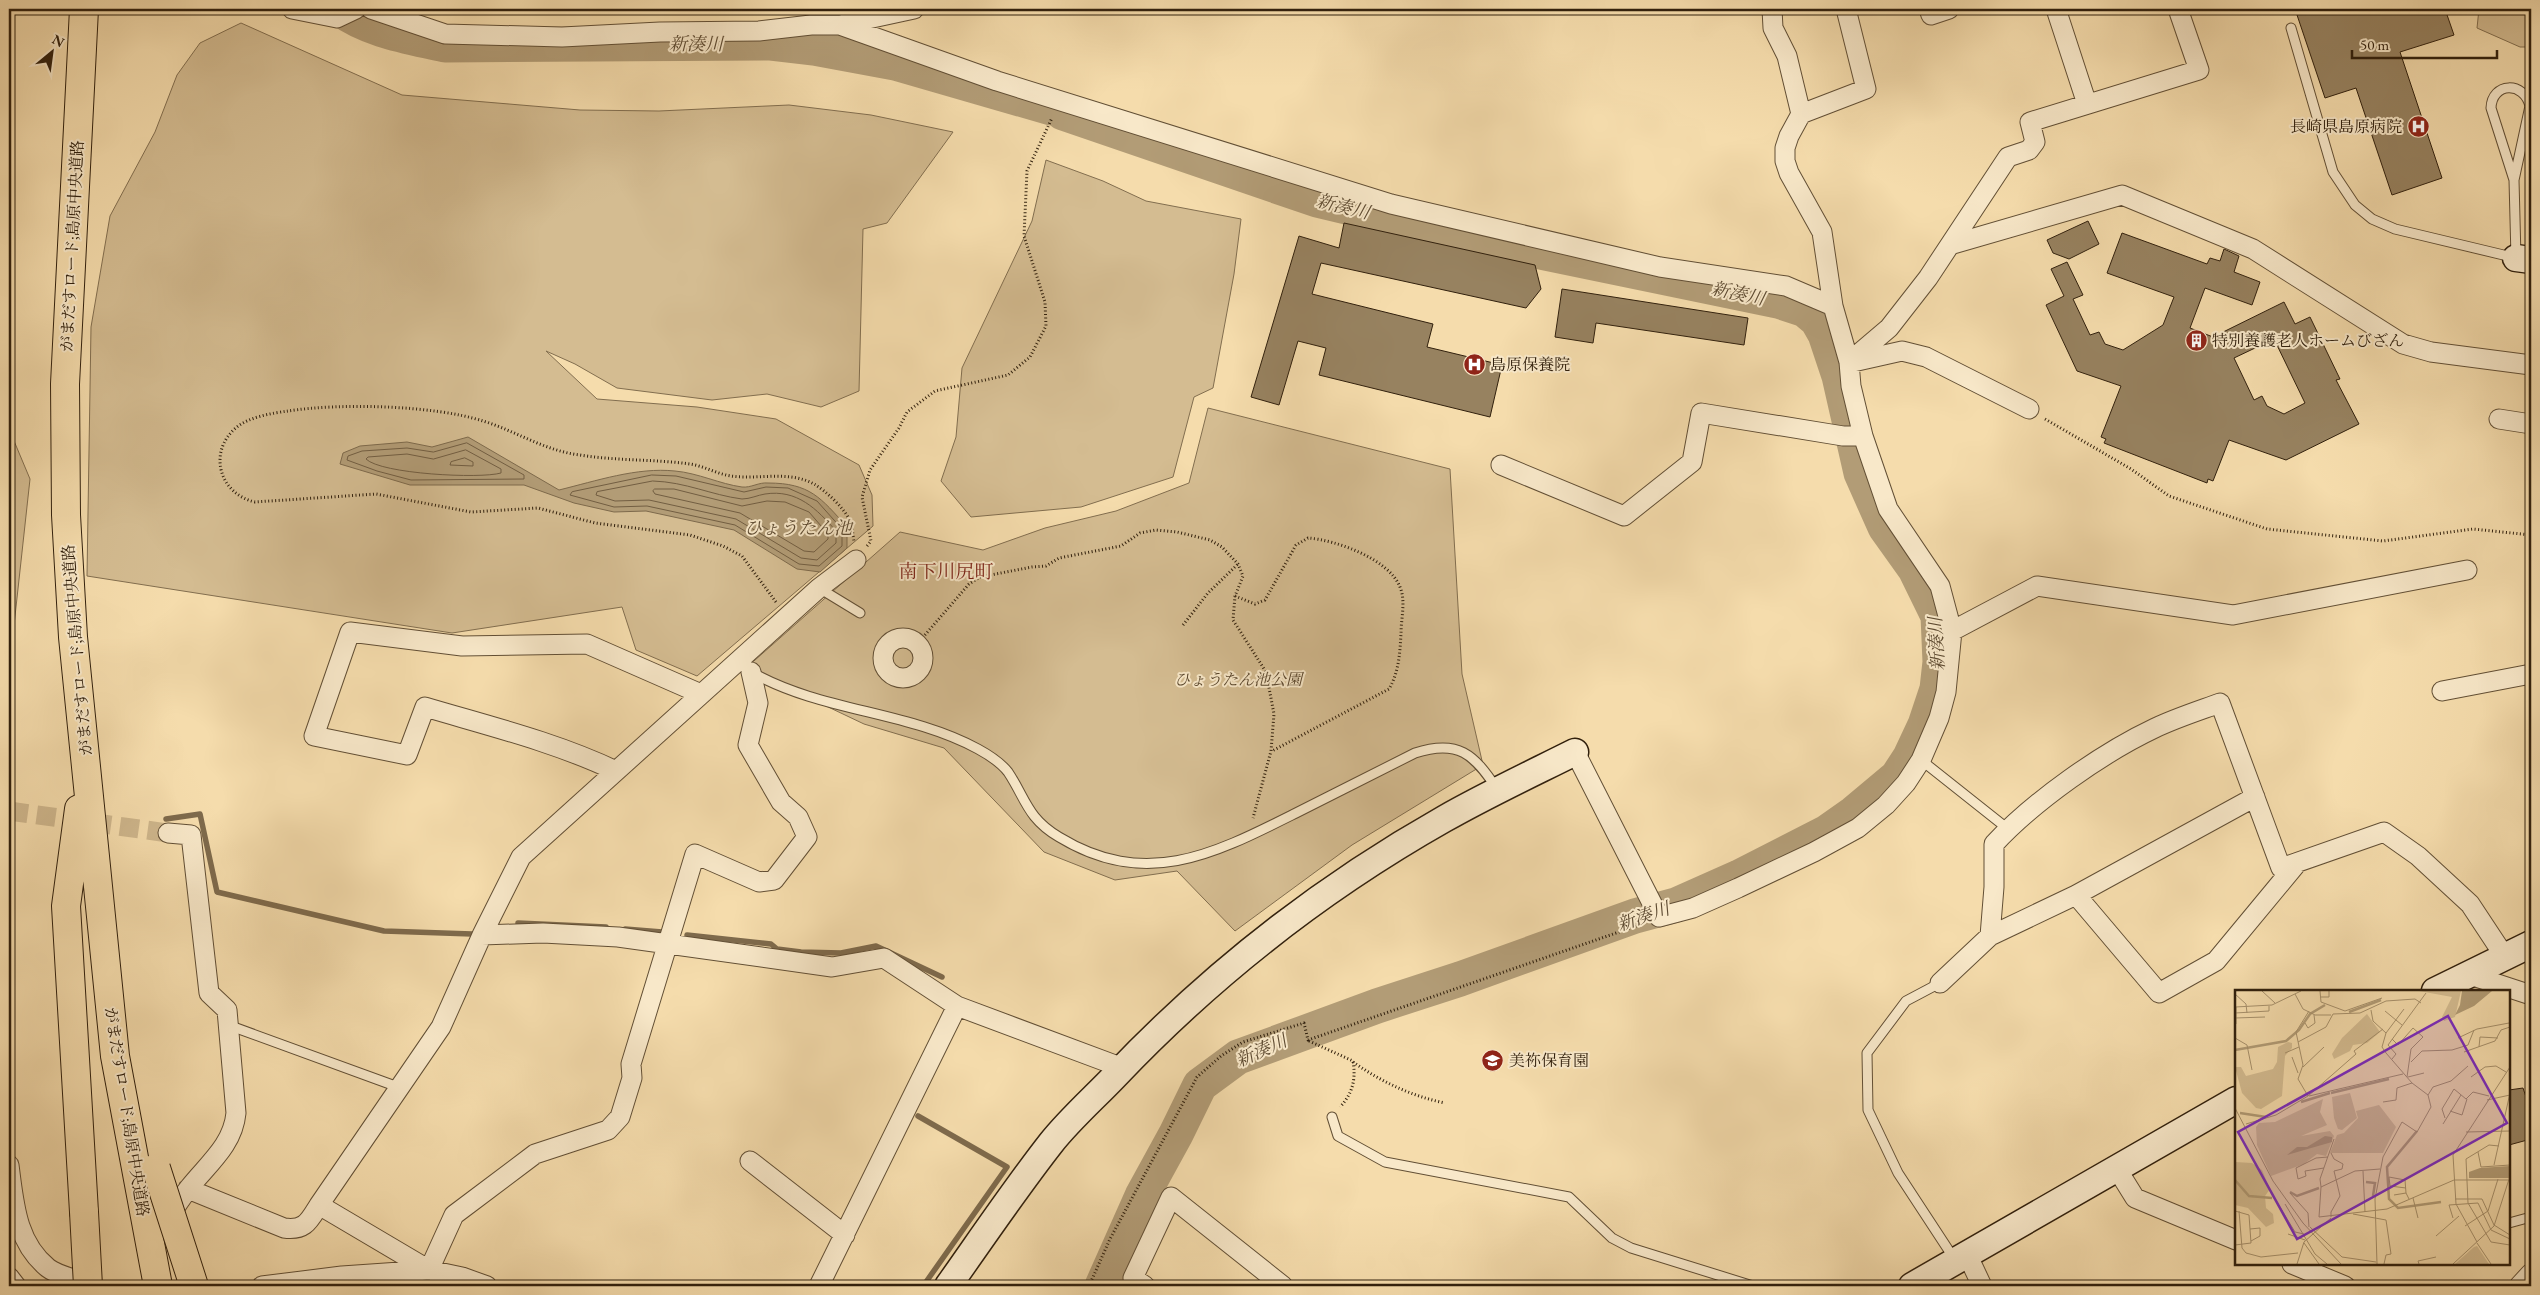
<svg xmlns="http://www.w3.org/2000/svg" width="2540" height="1295" font-family="'EB Garamond','Noto Serif JP',serif">
<rect width="100%" height="100%" fill="#f5dcac"/>
<filter id="stains"><feTurbulence type="fractalNoise" baseFrequency=".004" numOctaves="4"/><feColorMatrix values="0 0 0 0 .2 0 0 0 0 .09 0 0 0 0 .02 0 0 0 .5 -.17"/></filter>
<radialGradient id="worn" r=".72"><stop offset=".6" stop-color="#630" stop-opacity="0"/><stop offset="1" stop-color="#630" stop-opacity=".3"/></radialGradient>
<path fill="#d4bc91" stroke="#826e4f" d="M2479,9h52v38h-11l-43,-19z
M241,23l161,72 178,15 79,1 130,-6 82,10 82,17 -66,91 -24,6 -4,162 -38,16 -54,-13 -55,6 -95,-12 -42,-24 -29,-13 51,48 100,8 79,12 83,46 13,30 1,31 -176,150 -61,-26 -14,-43 -170,26 -365,-57 4,-249 19,-111 45,-84 22,-57 23,-32z
M1046,160l57,21 43,20 95,18 -7,55 -21,114 -19,9 -21,80 -92,30 -110,10 -30,-36 15,-44 6,-69 70,-147z
M1208,408l242,61 12,205 21,91 -131,80 -117,86 -58,-60 -62,9 -71,-28 -100,-104 -80,-24 -118,-56 154,-136 83,18 62,-22 71,-17 73,-28z
M9,429l21,50 -21,192z"/>
<path fill="#b29c76" stroke="#7e6a4c" d="M468,437l91,53c37,-9 78,-23 116,-19 23,2 45,13 67,16 9,1 17,-5 26,-4 42,0 53,15 79,44v21l-27,24 -23,-3 -63,-39 -88,-19 -32,1 -40,-9 -50,-18h-114l-70,-21 3,-11 17,-7 47,-4 25,5z"/>
<g fill="none" stroke-linecap="round" stroke-linejoin="round">
<path stroke="#725e42" stroke-width="1" d="M467,443l57,32v4l-113,1 -34,-9 -30,-11 1,-4 14,-5 45,-3 26,4z
M466,450l35,19v4c-21,6 -120,1 -135,-14l2,-2 39,-3 26,5z
M465,458l8,4v4l-23,-1 1,-3z
M652,475l24,1 68,16 22,-5 22,1 29,13 25,28v17l-23,20 -20,-2 -64,-39 -88,-19 -33,1 -44,-12 2,-3z
M653,481c33,1 58,14 89,18 8,0 16,-4 23,-5 32,-5 52,15 71,37v12l-19,17 -16,-2 -65,-39 -87,-19 -34,1 -19,-6 1,-3z
M655,489h19l68,17 25,-5 18,1 24,10 19,22v5l-14,13 -10,-1 -64,-38 -85,-19 -2,-3z"/>
<path stroke="#7e6a4c" stroke-width="5.5" d="M166,819l34,-5 17,78 167,39 88,3
M518,923l88,4
M625,929l37,3
M687,935l84,9 6,5 24,3 40,1 35,-7 66,31
M918,1116l89,51 -81,115"/>
<path stroke="#b29c76" stroke-width="35" d="M340,9c29,22 71,28 105,36l326,-2 43,5 81,15 156,45
M1063,113l254,87 184,44 277,57 27,9 12,10 8,14 14,42 22,97 24,54 30,42 23,47 2,46 -3,27 -12,36 -15,32 -13,20 -43,36 -27,19 -88,45 -63,28 -41,11 -175,63 -83,27 -139,51 -38,28 -24,49 -34,62 -40,90"/>
</g>
<path fill="#978260" stroke="#31200d" fill-rule="evenodd" d="M2295,9h150l9,26 -54,17 42,126 -50,17 -36,-107 -31,10z
M2088,221l11,23 -30,15 -16,-6 -6,-13z
M1344,223l191,42 6,24 -15,19 -205,-45 -9,31 121,30 -6,23 75,18 -12,52 -171,-42 7,-27 -28,-7 -19,64 -28,-8 48,-161 40,12z
M2122,233l85,31 3,-6 10,3 4,-12 15,7 -5,16 26,10 -8,23 -47,-17 -15,40 23,9 71,-35 11,22 15,-7 30,62 -4,1 23,44 -73,36 -57,-20 -16,41 -5,-2 -1,4 -103,-40 2,-4 -5,-2 20,-51 -44,-15 -31,-66 18,-9 -13,-27 16,-7 16,33 -10,4 17,36 9,-3 6,12 18,6 40,-25 11,-28 -67,-24zM2274,339l31,64 -21,11 -17,-8 -5,-10 -8,4 -20,-42z
M1562,289l186,29 -4,27 -148,-22 -3,20 -38,-6z
M2523,1088l5,15 3,-2v38l-22,6v-55z"/>
<g fill="none" stroke-linecap="round" stroke-linejoin="round">
<path stroke="#ceb68c" stroke-width="19" stroke-dasharray="19 9" stroke-linecap="butt" d="M9,811l159,22"/>
<defs>
<path id="lane" d="M2291,28l42,144 22,33 17,14 23,10 121,29 -2,-78 16,-74c-6,-25 -38,-24 -39,2l23,72
M819,588l41,25
M753,673c70,39 155,38 225,76 11,6 23,14 30,23 18,27 19,46 51,65 87,53 155,17 237,-24 40,-20 79,-40 119,-60 43,-14 59,1 82,36
M1921,760l87,69
M1940,983l-34,18 -39,52 1,57 30,63 57,87
M228,1025l170,62
M1332,1117l6,19 47,26 184,35 43,41 19,10 122,38
M2509,1223l22,-6"/>
<path id="street" d="M292,9l45,9 19,-9
M371,9l74,25 117,3 98,-5 99,-1 52,-6h29l74,-16
M1772,9l1,19 14,28 14,58
M1929,9l2,6 18,-6
M2056,9l31,95
M840,25l157,56 394,123 269,63 126,19 47,20
M1950,245l172,-50 131,54 150,95 28,8 100,13
M1849,362l40,-34 39,-50 80,-121 21,-7 6,-8 -5,-20 169,-52 -21,-61
M1853,362l49,-11 24,6 103,52
M2499,419l32,5
M1501,465l123,51 68,-54 9,-49 142,23h20
M1952,631l85,-45 196,29 234,-45
M883 658a20 20 0 1 1 40 0a20 20 0 1 1-40 0Z
M2442,691l89,-17
M1575,752l84,165 34,-9 45,-20 76,-36 44,-24 28,-23 20,-22 15,-23 18,-42 7,-26 6,-61 -12,-45 -52,-77 -25,-73 -12,-50 -2,-24 -16,-56 -11,-74 -33,-59 -4,-12v-13l4,-12 12,-22 65,-25 -20,-80
M616,771c-61,-29 -127,-45 -191,-64l-18,48 -93,-19 36,-104 112,14 125,-2 114,50
M2076,895l83,98 57,-32 82,-99
M482,935l39,-78 298,-269 37,-28
M1990,936l4,-49v-43c40,-43 108,-91 161,-116 21,-10 43,-17 65,-25l61,165 103,-36 34,24 52,48 35,53
M2467,974l64,21
M1940,983l50,-47 86,-41 179,-98
M750,1161l95,74
M9,1165c5,38 7,77 39,103 10,8 30,11 43,18
M2117,1169l18,29 101,42
M188,1189l96,39c21,3 25,-7 35,-23
M167,1220c7,-11 14,-22 22,-32 19,-24 44,-43 47,-75l-9,-103 -18,-17 -18,-158 -23,-2
M1967,1254l15,32
M2292,1264l53,22
M429,1270l-110,-65 122,-178 41,-92 61,-2 75,4 214,30 52,-9 73,48 166,62
M429,1270l25,-55 81,-61 73,-24 12,-13 12,-39 -1,-14 64,-210 64,28 15,-2 33,-43 -9,-20 -17,-15 -33,-57 10,-42 -7,-31
M9,1277l7,9
M262,1286l80,-10 87,-6 33,7 25,9
M819,1286l138,-280
M1145,1286l-12,-8 38,-81 112,89
M2519,1286l12,-13"/>
<path id="secondary" d="M2516,258l15,2
M2435,991l96,-47
M948,1286c34,-48 67,-97 103,-143 19,-24 43,-45 64,-67 96,-101 207,-188 329,-257 42,-24 87,-45 131,-67
M1912,1286l324,-186"/>
<path id="highway" d="M84,9l-19,375 1,131 7,122 42,419 43,230
M79,809l-13,97 18,306"/>
</defs>
<use href="#lane" stroke="#624f35" stroke-width="11"/>
<use href="#street" stroke="#624f35" stroke-width="21"/>
<use href="#secondary" stroke="#31200d" stroke-width="29"/>
<use href="#highway" stroke="#31200d" stroke-width="30"/>
<path stroke="#31200d" stroke-width="3" stroke-dasharray="1 2.5" stroke-linecap="butt" d="M2045,419l86,50 38,27 98,33 116,12 90,-12 58,6
M867,546l4,-5 -9,-44 8,-27 29,-42 8,-16 28,-21 73,-16 22,-18 16,-31 -1,-24 -21,-66 3,-65 25,-53
M1235,596l20,8 10,-4 31,-55 12,-7c28,2 81,21 92,49 6,14 1,32 1,46 -1,19 -2,39 -12,56l-117,62
M776,602l-34,-46 -19,-10 -33,-11 -95,-12 -57,-15 -67,4 -95,-18 -121,8c-36,-8 -48,-51 -18,-75 12,-10 36,-14 51,-16 52,-8 145,-6 195,10 33,10 62,30 97,34 36,6 74,4 110,9 14,2 27,10 41,12 27,4 57,-6 83,8 12,7 29,23 35,35 3,6 4,16 5,23
M1183,625l25,-32 30,-29
M918,643l51,-59 11,-7 52,-10 14,-1 13,-8 62,-12 19,-13 16,-3 21,2 33,8 12,7 16,17 5,12 -8,20 -2,24 33,52 8,42 -3,37 -18,67
M1309,1041l44,20c3,18 0,32 -13,46
M1353,1062c29,20 58,34 92,41
M1089,1286l21,-47 87,-162 24,-21 22,-14 61,-19 4,17 334,-116"/>
<use href="#lane" stroke="#f8e8c9" stroke-width="9"/>
<use href="#street" stroke="#f8e8c9" stroke-width="19"/>
<use href="#secondary" stroke="#f8e8c9" stroke-width="26"/>
<use href="#highway" stroke="#f5dcac" stroke-width="28"/>
<defs>
<path id="highway-bridge" d="M156,1168l38,118
M84,1212l4,74"/>
</defs>
<use href="#highway-bridge" stroke="#31200d" stroke-width="30" stroke-linecap="butt"/>
<use href="#highway-bridge" stroke="#f5dcac" stroke-width="28"/>
</g>
<defs>
<symbol id="hospital-disc" viewBox="-11 -11 22 22"><circle r="9.5" fill="#8f2418" stroke="#f8e8c9"/><path d="M-5-5h3v3.5h4V-5h3V5h-3V1.5h-4V5h-3Z" fill="#fff"/></symbol>
<symbol id="building-disc" viewBox="-11 -11 22 22"><circle r="9.5" fill="#8f2418" stroke="#f8e8c9"/><path d="M-4-6H4V6H1V3H-1V6H-4ZM-2.5-4.3h1.7v1.8h-1.7ZM.8-4.3h1.7v1.8H.8ZM-2.5-1h1.7V.8h-1.7ZM.8-1h1.7V.8H.8Z" fill="#fff"/></symbol>
<symbol id="school-disc" viewBox="-11 -11 22 22"><circle r="9.5" fill="#8f2418" stroke="#f8e8c9"/><path d="M0-5L7-2L0 1L-7-2ZM-4 1L0 2.5L4 1V4Q0 6-4 4Z" fill="#fff"/></symbol>
</defs>
<g fill-rule="evenodd">
<use href="#hospital-disc" x="2406" y="114" width="25" height="25"/>
<use href="#building-disc" x="2184" y="328" width="25" height="25"/>
<use href="#hospital-disc" x="1462" y="352" width="25" height="25"/>
<use href="#school-disc" x="1480" y="1048" width="25" height="25"/>
</g>
<g text-anchor="middle" dominant-baseline="central" stroke-width="4" stroke-linejoin="round" paint-order="stroke">
<g font-size="16" fill="#31200d" stroke="#f8e8c9" text-anchor="start">
<text x="2402" y="126" text-anchor="end">長崎県島原病院</text>
<text x="2212" y="340">特別養護老人ホームびざん</text>
<text x="1490" y="364">島原保養院</text>
<text x="1509" y="1060">美祢保育園</text>
</g>
<g font-size="16" fill="#31200d" stroke="#f8e8c9">
<text transform="translate(72 246) rotate(-87)">がまだすロード;島原中央道路</text>
<text transform="translate(77 650) rotate(-95)">がまだすロード;島原中央道路</text>
<text transform="translate(127 1112) rotate(81)">がまだすロード;島原中央道路</text>
</g>
<g font-size="16" font-style="italic" fill="#5a472e" stroke="#f8e8c9">
<text x="1238" y="679">ひょうたん池公園</text>
</g>
<g font-size="18" font-style="italic" fill="#5e4b32" stroke="#f8e8c9">
<text x="696" y="43">新湊川</text>
<text transform="translate(1343 206) rotate(14)">新湊川</text>
<text transform="translate(1738 293) rotate(12)">新湊川</text>
<text x="798" y="527">ひょうたん池</text>
<text transform="translate(1936 644) rotate(-93)">新湊川</text>
<text transform="translate(1643 916) rotate(-19)">新湊川</text>
<text transform="translate(1261 1050) rotate(-24)">新湊川</text>
</g>
<g font-size="19" fill="#7a1f14" stroke="#f8e8c9">
<text x="946" y="571">南下川尻町</text>
</g>
</g>
<g transform="translate(2235 990)">
<rect width="275" height="275" fill="#f5dcac"/>
<path d="M184,1h42l-6,26 -11,4 -2,-4 10,-20zM132,24l13,18 -13,11 -14,2 -3,6 -16,8 -2,-5 10,-16zM53,52l4,1v5l-7,8 -3,40 -21,13 -5,-1 -14,-15 -7,-26h6l5,9 27,-7 4,-7 1,-15zM115,103l7,25 -15,12 -4,-1 -4,-11 -2,-21zM88,109l-3,13 7,13 -26,11 29,-5 4,5 -8,20 -9,-2 -13,10 -33,12 -14,-31 -1,-18 3,-4 16,-1zM144,115l17,22 -13,26h-53l7,-18 7,-2 14,-15 -2,-7zM0,172l17,1 10,7 8,19 -5,7 1,12 7,6 1,9 -8,4 -18,-19 -13,-3zM242,256l12,18h-34l19,-17z" fill="#d4bc91"/>
<path d="M227,1h30l-18,15 -19,9 5,-10zM90,146l7,1v5l-45,13 10,-8h10zM275,176v12h-41v-6l11,-4z" fill="#b29c76"/>
<path fill="none" stroke="#b29c76" stroke-width="2.5" d="M114,22l32,-12M0,60l51,-9 13,-11 11,-16 15,-9M96,103l58,-14M66,112l29,-9M5,123l26,4M182,141l-30,36 2,32 9,9 43,-6M0,190l14,16 23,2M131,192l9,1 -2,13M55,202l7,4 22,-8"/>
<path fill="none" stroke="#a7916c" stroke-width="1" d="M27,1l13,12M85,1l1,11 24,9 37,-13M0,4l11,10 1,9M60,4l8,15 12,6h16M85,7h9v-6M0,17l37,-2 29,-14M1,17v17M136,20l2,11 13,12 -4,14 4,6 26,30 16,12 3,12 -14,25 -15,-10 -19,35 -8,42 2,65M150,21l17,14M0,23l34,-2v-5M0,28l30,-1M70,33l3,5 7,-5 -1,-8M275,35v-16M151,43l18,-24M0,48l12,7 5,25M223,48l19,-9 32,-6M157,49l6,6 15,-17 10,9 -12,12 -4,28M63,52l28,-15 7,-13 27,-1 26,-12 29,-2 6,4M244,57l1,-10 18,1M229,62l31,-11 6,-11 9,-3M50,63l14,-6M57,67l6,16M157,69l4,-5 -8,-9 38,-52M176,72l11,-11 30,-1 16,-5 6,-15M68,77l21,-20M173,87l16,-4M236,87l14,-10 11,-1 10,6M193,105l5,-8 18,-6 17,-15M73,106l-10,-17 5,-14 -7,-33 13,-21M74,106l94,-22M252,110l23,-5M148,112l13,-2 1,-12 15,-5M0,118l38,73 30,42 38,41M215,121l12,4 5,-16M210,128l-3,-9 12,-20 12,10 7,-7 16,4M11,134l30,-9 32,-19 48,-42 -2,-3 29,-22M208,134l18,-29M231,142l44,-1M264,156l-10,-1 -23,14 2,44 23,39 19,3M243,162l3,15 29,-2M96,163l3,6 9,5 -1,5 -8,2 6,25 -9,16v5M259,175l16,-72M89,178l-19,3 1,5 -8,3 -2,-11 20,-10 12,-1M145,179l-25,2 -34,16 -2,30 68,-8 67,-29h54M128,181l2,41M86,197l-1,-8 14,-40M171,198l-16,-2 -1,-9 16,3 1,13M55,203l18,20 1,14M159,205l12,-2 3,6M178,208l5,20M40,209l20,33 9,2M220,209h27l12,26 16,10M50,214l30,50 12,10M0,221l14,4 2,28 -16,2M4,221l3,37 4,5 15,4 37,-4M118,224l33,6 5,34 -5,1 -2,9M218,228l-4,-13 29,-2 13,27 19,9M230,236l23,-15 10,-32M75,237l32,30 34,5M15,239l10,-1v8l-9,5M53,244l17,6M201,246l23,-20M242,252l-21,-38 -3,-49 57,-88M69,253l15,21M242,253l14,21M62,274l7,-22 27,-24M184,274l-1,-3 18,-4M218,274l41,-38 16,-50"/>
<path fill="#7b2cbf" fill-opacity="0.15" stroke="#7b2cbf" stroke-width="2.5" d="M213,26l59,107 -210,116 -59,-107z"/>
<rect width="275" height="275" fill="none" stroke="#31200d" stroke-width="2.5"/>
</g>
<rect width="2540" height="1295" fill="none" stroke="#f5dcac" stroke-width="30"/>
<rect x="10" y="10" width="2520" height="1275" fill="none" stroke="#31200d" stroke-width="2.5"/>
<rect x="15" y="15" width="2510" height="1265" fill="none" stroke="#31200d"/>
<g transform="translate(52 52) rotate(29)" stroke="#f8e8c9" stroke-width="4" paint-order="stroke">
<path d="M0-4L9 19L0 12L-9 19Z" fill="#31200d"/>
<text y="-8" font-size="14" font-weight="bold" text-anchor="middle" fill="#31200d">N</text>
</g>
<path d="M2352 50v8h145v-8" fill="none" stroke="#31200d" stroke-width="2.5"/>
<text x="2360" y="50" font-size="15" fill="#31200d" stroke="#f8e8c9" stroke-width="4" paint-order="stroke">50 m</text>
<rect width="100%" height="100%" filter="url(#stains)"/>
<rect width="100%" height="100%" fill="url(#worn)"/>
</svg>
